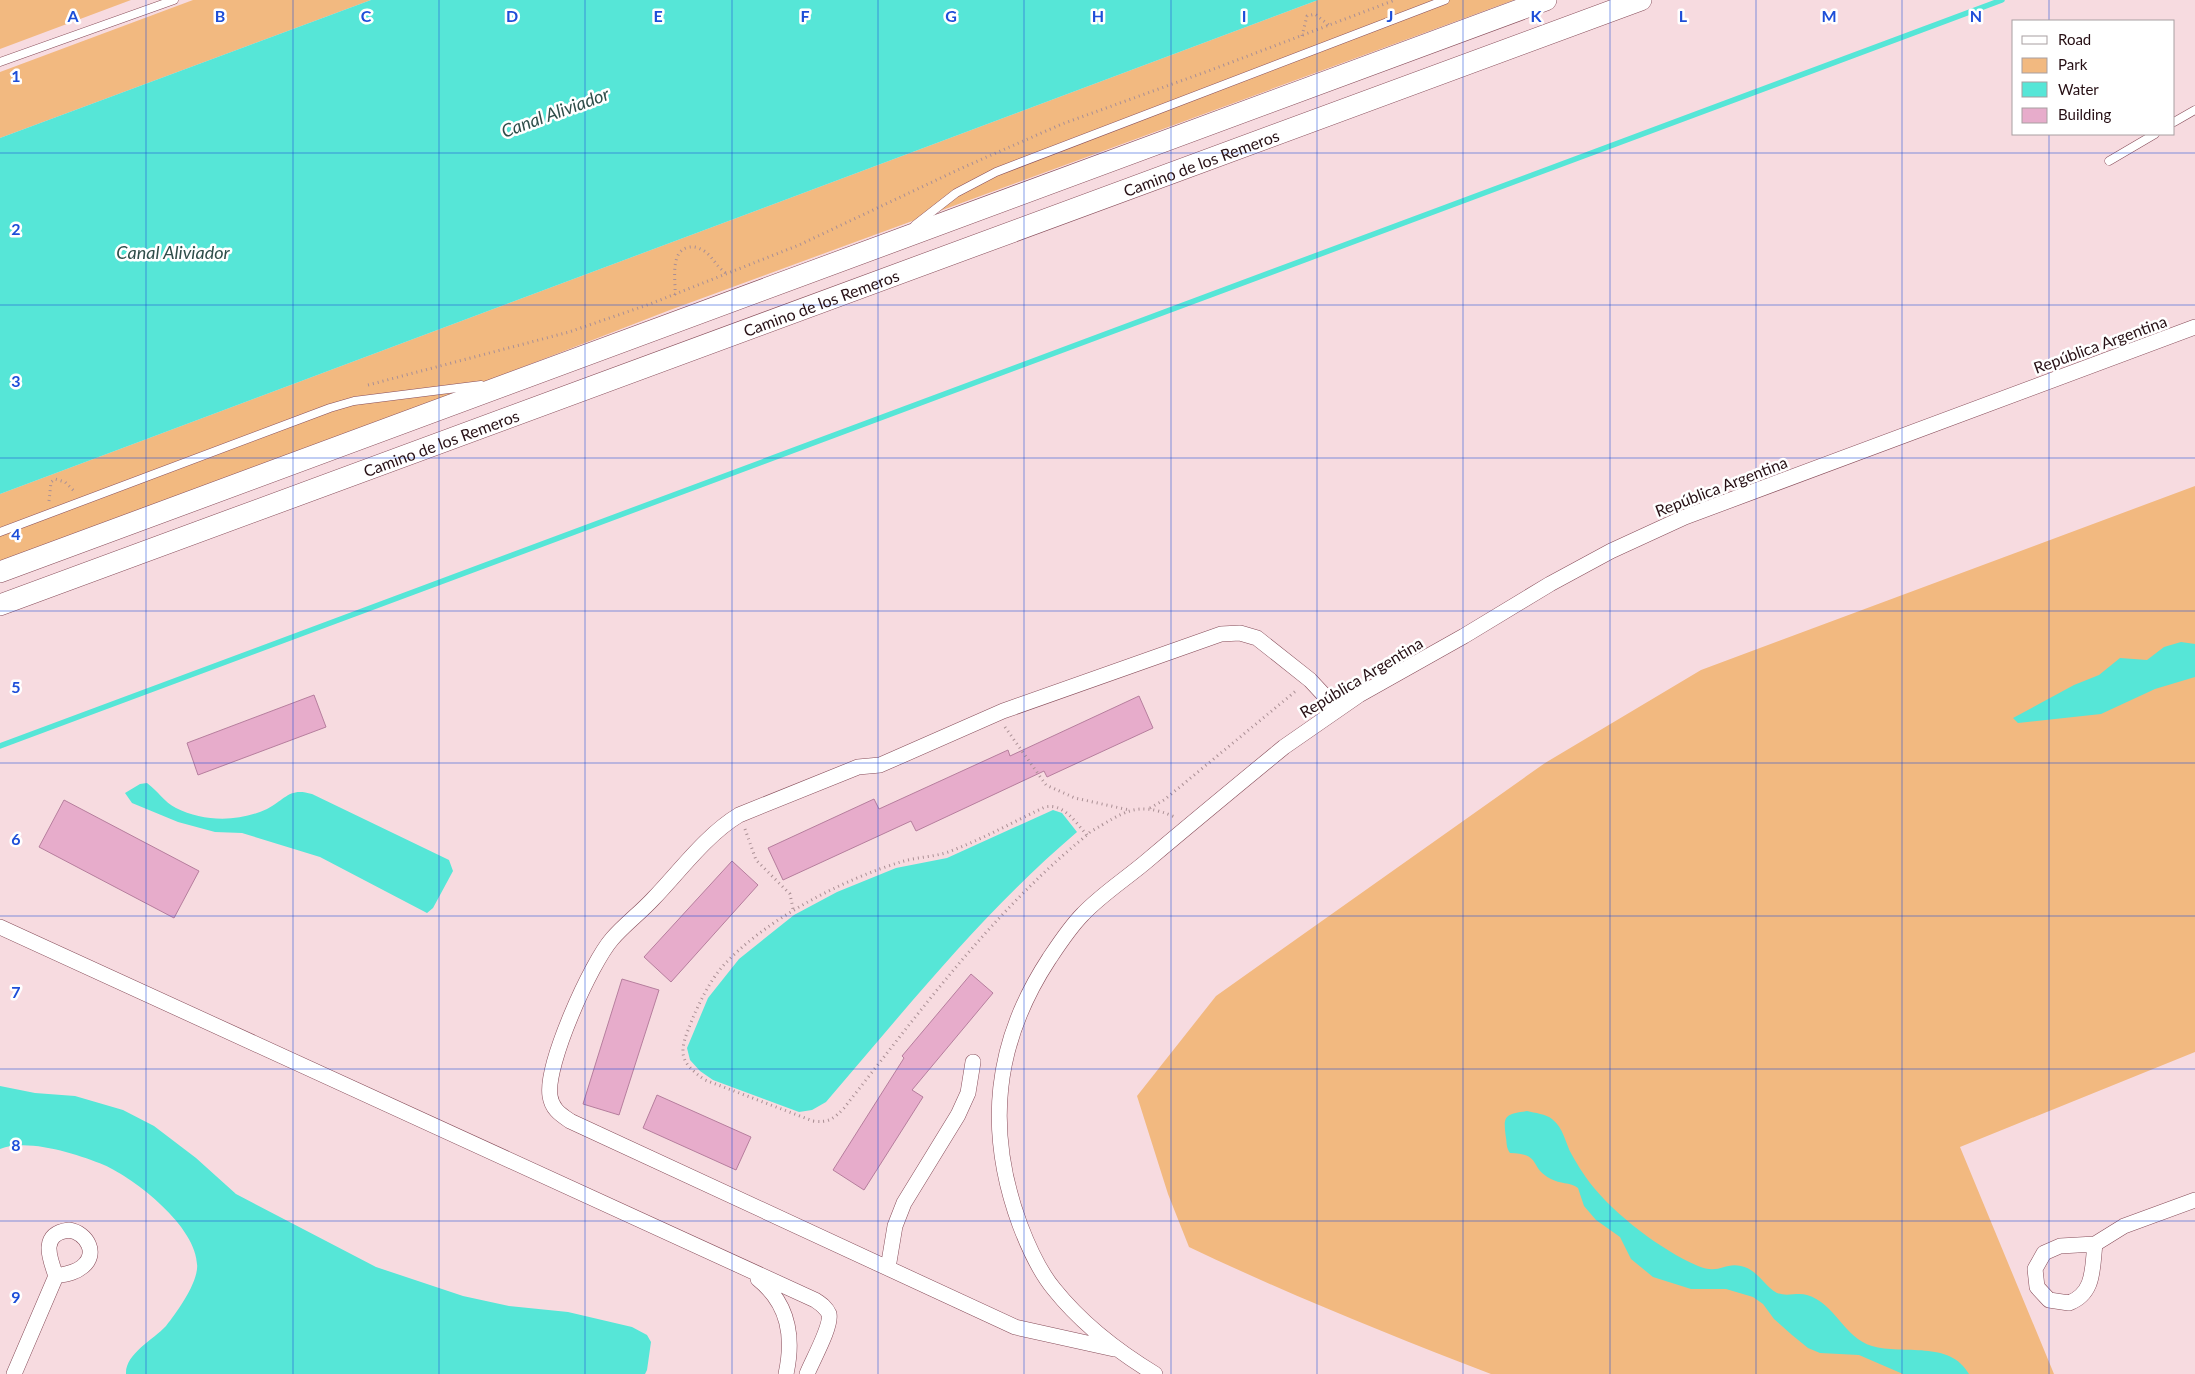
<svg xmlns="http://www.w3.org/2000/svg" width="2195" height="1374" font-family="Lato,sans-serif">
<rect width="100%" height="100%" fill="#f7dbe0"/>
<path fill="#f2b980" d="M0,0h131l-131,49z
M193,0h178l-371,138v-66z
M1318,0h196l-844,310 -320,124 -350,128v-68z
M2195,486v566l-235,95 94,227h-563c-102,-39 -203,-80 -302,-127l-21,-53 -31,-98 79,-100 329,-233 156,-93z"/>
<path fill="#56e6d7" d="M371,0h947l-1318,494v-356z
M2181,642l14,2v33l-40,12 -54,25 -83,9 -5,-5 61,-33 25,-10 21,-17 27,2 17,-13z
M147,783c11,8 17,19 29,25 28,14 63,14 91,1 19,-10 22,-22 45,-15l137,66 4,11 -20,37 -6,5 -107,-56 -78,-24 -27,-1 -37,-10 -46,-19 -7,-10 15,-9z
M1053,810l9,3 15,19c-94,80 -171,177 -251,270l-14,8 -13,2 -86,-32 -13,-9 -10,-11 -3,-12 21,-50 31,-39 55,-44 43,-23 59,-24 51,-10z
M0,1086l35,7 40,3 48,14 31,16 42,32 40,36 140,73 87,29 46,10 59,6 64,15 15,8 4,7 -4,28 -2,4h-519c-1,-20 27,-34 40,-48 11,-14 29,-39 31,-57 4,-39 -61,-90 -93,-104 -27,-11 -76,-27 -104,-16z
M1527,1111c8,2 19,3 25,8 12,9 13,24 20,36 5,9 12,20 18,28 25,32 71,67 108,83 21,9 26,-4 43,0 16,3 23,20 36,27 10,4 21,-1 30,2 28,8 37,43 65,51 31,9 78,-6 97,28h-66l-44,-19 -39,-2 -12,-5 -16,-13 -18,-16 -11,-15 -10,-7 -27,-8h-35l-38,-12 -22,-18 -11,-22 -24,-17 -12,-14 -6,-18c-8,-6 -18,-4 -27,-9 -23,-12 -8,-25 -41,-26 -4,-6 -3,-9 -4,-15 -3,-22 -2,-24 21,-27z"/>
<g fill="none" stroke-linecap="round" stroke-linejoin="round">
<path stroke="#56e6d7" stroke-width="5.5" d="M0,746l2002,-746"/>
</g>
<path fill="#e7accb" stroke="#b67e9d" d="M314,695l12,32 -128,48 -11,-32z
M1139,696l14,32 -106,49 -3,-6 -128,60 -5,-10 -128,59 -15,-32 106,-49 5,10 129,-59 2,6z
M64,800l135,71 -25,47 -135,-71z
M732,861l26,24 -87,97 -27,-25z
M971,974l22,19 -81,97 11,7 -59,93 -31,-20 71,-112 -2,-2z
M622,979l37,11 -40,125 -36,-11z
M657,1095l94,42 -15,33 -93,-42z"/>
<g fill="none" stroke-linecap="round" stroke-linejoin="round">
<defs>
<path id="service" d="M0,62l174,-62
M2174,122l21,-12
M2109,161l46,-27
M915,225l41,-32 40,-21 449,-172
M0,532l330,-124 24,-7 127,-16"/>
<path id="minor" d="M0,927l815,373c6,4 11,7 14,14 3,12 -17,47 -22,60
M69,1230c18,3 30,24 13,37 -7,6 -17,7 -26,9 -7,-19 -16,-42 13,-46z
M2095,1244c-3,24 0,49 -26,59l-20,-3 -12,-13 -2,-18 9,-16 16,-7 35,-2 29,-18 71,-26
M888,1268l7,-42 9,-23 54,-88 10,-22 5,-31
M758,1279c31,25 36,58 28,95
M1114,1349l-99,-22 -445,-206c-10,-7 -18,-12 -20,-25 -5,-31 41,-133 62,-157 12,-14 28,-26 41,-40 27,-28 53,-64 86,-84l119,-48 22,-2 123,-54 218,-77 19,-1 17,5 53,42 27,29
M14,1374l42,-98
M1155,1374c-38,-23 -73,-50 -101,-85 -15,-18 -26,-43 -34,-64 -35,-95 -26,-182 29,-266 10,-15 21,-32 34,-45 19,-20 44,-36 65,-54 45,-38 91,-76 136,-113l75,-52 105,-59 86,-52 61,-33 74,-34 510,-190"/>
<g id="secondary">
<path d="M0,572l1546,-572"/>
<path id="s1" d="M0,605l1641,-605"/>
</g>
</defs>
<use href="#service" stroke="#864c59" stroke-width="9"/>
<use href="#minor" stroke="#864c59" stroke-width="16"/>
<use href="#secondary" stroke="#864c59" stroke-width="22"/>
<path stroke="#aa8f94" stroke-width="3" stroke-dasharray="1 4" stroke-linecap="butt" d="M1302,36l5,-20 8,-2 15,12
M675,295c1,-15 -6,-45 15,-48 6,-1 14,3 18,7 7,7 10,14 19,20
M368,385l201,-53 81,-28 149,-59 165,-78 98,-43 149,-54 184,-70
M49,501l2,-19 4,-3 10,3 10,10
M1005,727l41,58 29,13 54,12
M1150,808l14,-8 133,-110
M745,829l11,31 34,34 3,15
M1087,835c-12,-13 -23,-32 -42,-28 -32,15 -64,33 -97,45 -14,5 -30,5 -44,9 -61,18 -140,59 -182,106 -12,14 -23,36 -30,53 -12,30 -16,40 13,60l108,41c15,2 21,-2 31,-13 75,-95 148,-196 243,-273l3,-3c35,-20 46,-32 85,-15"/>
<use href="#service" stroke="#fff" stroke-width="8"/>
<use href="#minor" stroke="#fff" stroke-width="15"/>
<use href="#secondary" stroke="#fff" stroke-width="21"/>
</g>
<path fill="none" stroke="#1d4ed8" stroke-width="1" stroke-opacity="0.55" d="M146,0v1374M293,0v1374M439,0v1374M585,0v1374M732,0v1374M878,0v1374M1024,0v1374M1171,0v1374M1317,0v1374M1463,0v1374M1610,0v1374M1756,0v1374M1902,0v1374M2049,0v21M2049,134v1240M0,153h2195M0,305h2195M0,458h2195M0,611h2195M0,763h2195M0,916h2195M0,1069h2195M0,1221h2195"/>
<g text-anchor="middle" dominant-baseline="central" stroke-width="5" stroke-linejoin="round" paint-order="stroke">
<g font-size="16" fill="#260f14" stroke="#fff">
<text stroke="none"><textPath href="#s1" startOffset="1280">Camino de los Remeros</textPath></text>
<text stroke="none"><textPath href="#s1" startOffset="875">Camino de los Remeros</textPath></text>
<text transform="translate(2100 344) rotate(-20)">República Argentina</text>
<text stroke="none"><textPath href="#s1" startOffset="470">Camino de los Remeros</textPath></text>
<text transform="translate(1721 486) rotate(-21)">República Argentina</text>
<text transform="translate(1361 677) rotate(-31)">República Argentina</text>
</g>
<g font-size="18" font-style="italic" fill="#2f4e4a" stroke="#fff">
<text transform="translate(555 112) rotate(-20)">Canal Aliviador</text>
<text x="173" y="252">Canal Aliviador</text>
</g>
</g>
<g font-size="16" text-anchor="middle" font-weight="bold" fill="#1d4ed8" stroke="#fff" stroke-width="5" stroke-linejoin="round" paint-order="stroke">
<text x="73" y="22">A</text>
<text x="220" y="22">B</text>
<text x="366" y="22">C</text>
<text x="512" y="22">D</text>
<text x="658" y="22">E</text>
<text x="805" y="22">F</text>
<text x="951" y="22">G</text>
<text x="1098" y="22">H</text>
<text x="1244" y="22">I</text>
<text x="1390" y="22">J</text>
<text x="1536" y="22">K</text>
<text x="1683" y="22">L</text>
<text x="1829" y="22">M</text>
<text x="1976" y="22">N</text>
<text x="16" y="82">1</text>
<text x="16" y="235">2</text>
<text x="16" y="387">3</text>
<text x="16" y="540">4</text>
<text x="16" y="693">5</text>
<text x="16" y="845">6</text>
<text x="16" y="998">7</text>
<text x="16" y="1151">8</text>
<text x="16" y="1303">9</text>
</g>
<rect x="2012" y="20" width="162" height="115" fill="#ffffff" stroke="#a89fa1"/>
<rect x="2022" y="36" width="25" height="8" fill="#ffffff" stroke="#a89fa1"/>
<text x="2058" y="45" font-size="15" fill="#260f14">Road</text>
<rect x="2022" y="58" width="25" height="15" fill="#f2b980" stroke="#a89fa1"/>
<text x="2058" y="70" font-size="15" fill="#260f14">Park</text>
<rect x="2022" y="82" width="25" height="15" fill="#56e6d7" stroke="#a89fa1"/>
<text x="2058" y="95" font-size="15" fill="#260f14">Water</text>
<rect x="2022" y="108" width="25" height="15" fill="#e7accb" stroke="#a89fa1"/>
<text x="2058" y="120" font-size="15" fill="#260f14">Building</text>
</svg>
